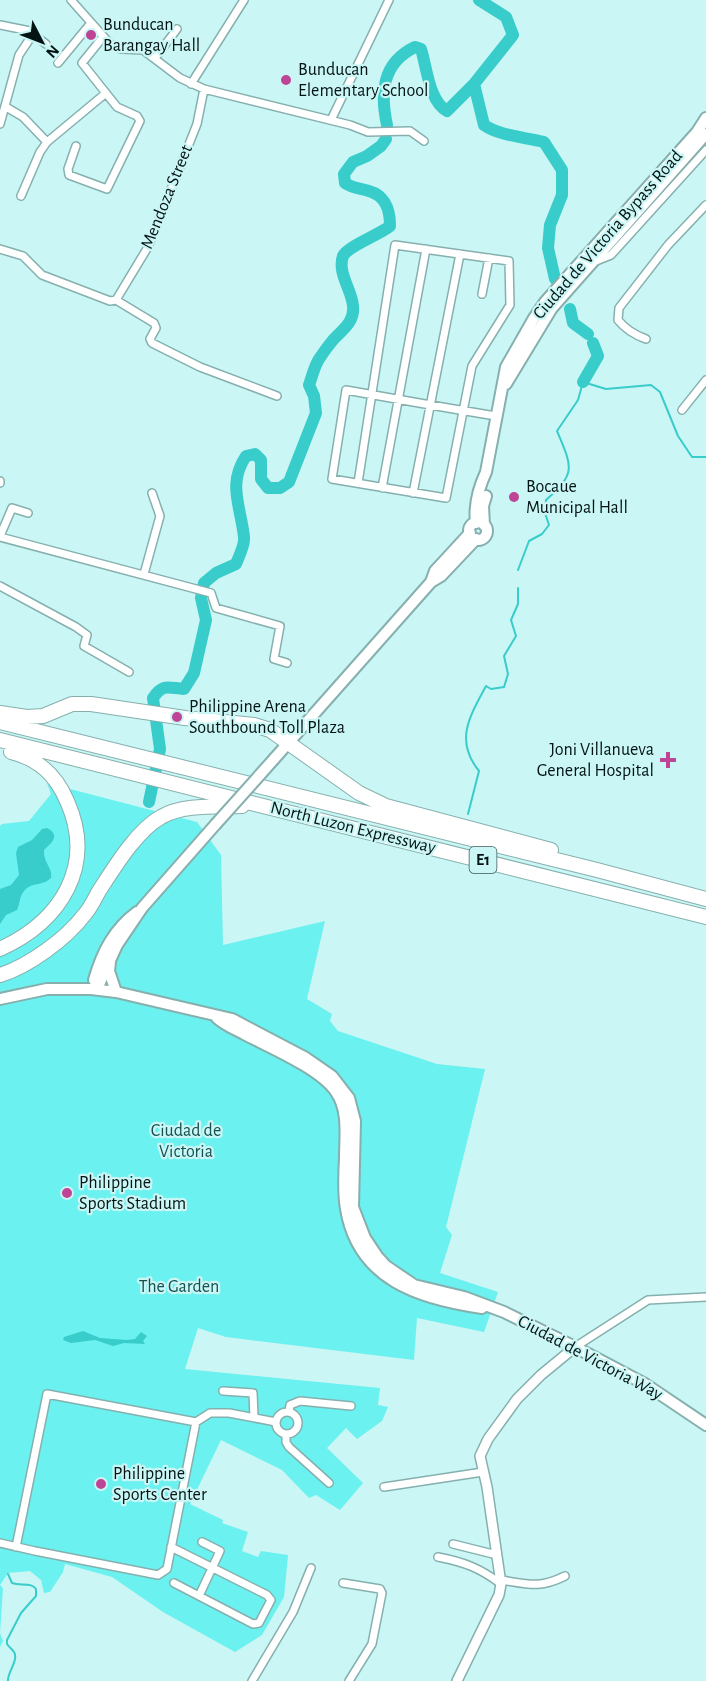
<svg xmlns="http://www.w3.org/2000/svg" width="706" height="1681" font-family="'Alegreya Sans',sans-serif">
<rect width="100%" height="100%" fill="#caf6f5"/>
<path fill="#6bf1ef" d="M47,783l150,39 24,33 2,90 102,-24 -18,78 25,15 -2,7 8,10 99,33 48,5 -39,158 6,8 -12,38 58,19 -14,40 -67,-14 -3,42 -188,-23 -28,-9 -13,41 195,19 -2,17 10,2 -6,14 -25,18 -11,-11 -19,20 36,35 -23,27 -24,-15 -7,3 -27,-28 -61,-30 -31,64 33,16 -1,3 26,9 -6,19 16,6 3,-6 27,4 -4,42 -22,38 -27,17 -72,-40 -51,-35 -47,-13 -2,8 -13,20 -6,1 -3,-13 -11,-9 -22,2 -8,12 3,3 -3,45 3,8 -3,6v-821l2,-2 27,-3 22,-27z"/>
<path fill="#38cccb" d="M47,828c13,7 6,14 -3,22 -1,13 9,18 7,28 -8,8 -20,4 -27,13 -5,6 -4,13 -7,19l-11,5 -6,9v-35l11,-4 8,-10 -3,-22 2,-6 14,-7 10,-11z
M83,1331l17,7 27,2 8,-1 6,-7 6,4 -4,5 2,3 -21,-1 -11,3 -18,-6 -24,3 -8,-3 1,-3z"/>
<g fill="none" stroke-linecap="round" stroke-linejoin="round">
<path stroke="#38cccb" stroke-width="2" d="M518,570l11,-29 13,-7 7,-9 -4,-12 1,-13c31,-27 26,-33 11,-69l21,-31 5,-18 23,7 45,-4 9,7 18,44 14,21h14
M468,814l11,-43c-25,-31 -9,-55 7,-85l5,3 13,-2 4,-13 -4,-18 12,-20 -5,-16 7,-16v-16
M8,1681c-1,-8 11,-21 6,-29 -2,-3 -5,-5 -7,-8v-4l14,-27 15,-17v-7c-5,-7 -15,-3 -24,-6l-4,-9"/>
<path stroke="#38cccb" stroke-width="12" d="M474,84l10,41c16,11 40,12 60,17l18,28v25l-12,30 -2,23 7,31
M387,125c-7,-32 -5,-62 28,-78l6,2c6,19 8,52 26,62l27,-27 39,-49 -7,-18 -27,-17
M570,309l3,14 15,11
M583,382l15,-26 -5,-13
M149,802l11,-53 -7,-51c10,-15 15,-10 31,-9l10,-16 12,-53 -5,-22 3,-15 12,-10 20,-9c3,-8 9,-19 8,-27 -3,-30 -17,-53 2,-81l9,-2 6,6v19l7,9h12l9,-6 27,-69 -2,-17 -5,-11c3,-8 5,-18 10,-26 4,-6 9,-13 14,-19 9,-10 22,-18 20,-34 -1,-16 -16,-33 -10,-50 5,-10 36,-21 47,-30 0,-16 -4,-30 -21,-35 -9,-3 -15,-2 -24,-8l-1,-9 9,-12 14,-6 14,-10 5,-7"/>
<defs>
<path id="minor" d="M71,0l41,46 9,3 22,1 37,28 24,11 146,36 18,7 42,-1 14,10
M0,25l30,6 3,3 -14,21 -19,69
M33,34l13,10
M155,58l22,-29
M58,63l33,-40
M191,84l53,-84
M6,107l17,10 24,25
M331,120l58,-120
M76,146l-8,23 1,6 38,14 33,-68 -3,-5 -20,-9 -35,-44 21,-26
M21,196l19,-44 7,-10 59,-49
M0,249l23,7 19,19 68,26 6,-1 38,23 2,5 -6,11 2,4 48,24 77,29
M596,261l15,-6 95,-105
M482,294l7,-36
M116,300l32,-53 49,-123 7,-35
M646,339c-11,-4 -20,-9 -28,-19l1,-12 49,-63 38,-40
M682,410l24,-30
M0,483v-2
M358,483l37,-238 114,16 1,44 -38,61 -26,132 -114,-19 14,-89c50,9 100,18 150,26
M382,488l44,-239
M413,493l47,-239
M0,536l12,-28 16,5
M0,537l211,56 5,15 64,18 -6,33 13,4
M144,574l16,-58 -8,-23
M0,586l76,41 11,8 -3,11 45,26
M575,1347l73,-47 58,-3
M223,1391l30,2 1,24
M289,1412l1,-7 10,-4 51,5
M276 1423a11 11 0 1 1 22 0a11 11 0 1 1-22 0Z
M196,1422l14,-9h19l47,9
M286,1434v8l3,5 40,36
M384,1487l99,-15
M0,1543l35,8 123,24 9,-6 29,-147 -149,-28 -31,153
M453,1544l44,11
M171,1547l96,48 4,5 -12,23 -6,1 -79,-41
M438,1557c26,5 42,11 63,27
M501,1580c27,4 38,9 64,-4
M343,1583l37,6 2,4 -10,51 -23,37
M199,1596l21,-45 -18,-9
M252,1681l41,-69 18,-44"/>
<path id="tertiary" d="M457,1681l42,-86 2,-11 -14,-97 -7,-31 8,-17 29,-40 24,-24 34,-28"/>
<path id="secondary" d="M506,384l46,-76 154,-174
M469 531a9 9 0 1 1 18 0a9 9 0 1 1-18 0Z
M476,523c-2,-17 3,-36 10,-51l20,-105 28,-49 11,-16 152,-170 9,-14
M484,525l-1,-19 3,-10
M431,582l4,-11 35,-38
M274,759l157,-177 10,-6 35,-37
M110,962l-1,9 7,21
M94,980c8,-28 20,-51 43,-68
M97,989l20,-44 25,-37 73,-83
M0,999l47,-10h44l25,3 116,27 74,39 26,18 17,22 6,23 -2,86 12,31 12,18 9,10 28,19 50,12 40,15 71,35 70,37 61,41
M217,1018c7,7 18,11 27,16 25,13 77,35 92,58 13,19 9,44 9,66 -1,17 -2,34 1,51 12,71 73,90 136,99"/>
<path id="motorway" d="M0,713l27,4 16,-1 29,-12h19l94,14 69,7 16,5 89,63 27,13 165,44
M0,722l597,148 109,29
M0,740l706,177
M0,949c61,-28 96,-83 67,-148 -11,-26 -28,-42 -56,-49
M0,975c29,-9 66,-36 85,-61 6,-7 10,-16 14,-23 15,-23 38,-61 62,-74 22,-13 56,-10 81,-11"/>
</defs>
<use href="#minor" stroke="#85b0ae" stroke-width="10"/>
<use href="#tertiary" stroke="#85b0ae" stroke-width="12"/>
<use href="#secondary" stroke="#85b0ae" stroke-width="14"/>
<use href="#motorway" stroke="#85b0ae" stroke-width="16"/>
<use href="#minor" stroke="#fff" stroke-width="7"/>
<use href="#tertiary" stroke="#fff" stroke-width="9"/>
<use href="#secondary" stroke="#fff" stroke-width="10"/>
<use href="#motorway" stroke="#fff" stroke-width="14"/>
<defs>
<path id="secondary-bridge" d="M215,825l59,-66"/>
</defs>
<use href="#secondary-bridge" stroke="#85b0ae" stroke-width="14" stroke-linecap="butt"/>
<use href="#secondary-bridge" stroke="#fff" stroke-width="10"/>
</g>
<g fill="#bf4495" stroke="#caf6f5" stroke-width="2">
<circle cx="91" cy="35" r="6"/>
<circle cx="286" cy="80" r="6"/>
<circle cx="514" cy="497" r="6"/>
<circle cx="177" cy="717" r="6"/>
<path d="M665 751h6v6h6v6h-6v6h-6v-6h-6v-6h6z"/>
<circle cx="67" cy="1193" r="6"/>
<circle cx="101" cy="1484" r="6"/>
</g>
<g text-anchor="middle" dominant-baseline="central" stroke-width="4.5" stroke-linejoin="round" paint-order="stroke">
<rect fill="#caf6f5" stroke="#3f5757" stroke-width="1.5" x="469.5" y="847" width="27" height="26" rx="4.5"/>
<g font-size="16" font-weight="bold" fill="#041313">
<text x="483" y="860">E1</text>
</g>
<g font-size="18" fill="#041313" stroke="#caf6f5" text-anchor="start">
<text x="103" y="25">Bunducan<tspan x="103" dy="21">Barangay Hall</tspan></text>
<text x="298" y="70">Bunducan<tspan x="298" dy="21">Elementary School</tspan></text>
<text x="526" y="487">Bocaue<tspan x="526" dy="21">Municipal Hall</tspan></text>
<text x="189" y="707">Philippine Arena<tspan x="189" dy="21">Southbound Toll Plaza</tspan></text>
<text x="654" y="750" text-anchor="end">Joni Villanueva<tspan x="654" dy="21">General Hospital</tspan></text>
<text x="79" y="1183">Philippine<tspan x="79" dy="21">Sports Stadium</tspan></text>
<text x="113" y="1474">Philippine<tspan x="113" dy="21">Sports Center</tspan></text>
</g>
<g font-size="18" fill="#041313" stroke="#caf6f5">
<text transform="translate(167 197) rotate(-68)">Mendoza Street</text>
<text transform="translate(608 235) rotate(-49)">Ciudad de Victoria Bypass Road</text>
<text transform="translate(353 828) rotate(14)">North Luzon Expressway</text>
<text transform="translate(590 1358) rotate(28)">Ciudad de Victoria Way</text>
</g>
<g font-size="18" fill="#155151" stroke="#caf6f5">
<text x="186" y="1131">Ciudad de<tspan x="186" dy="21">Victoria</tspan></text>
<text x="179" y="1287">The Garden</text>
</g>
</g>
<g transform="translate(42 42) rotate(132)" stroke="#caf6f5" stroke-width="4.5" paint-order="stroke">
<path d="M0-4.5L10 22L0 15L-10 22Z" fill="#041313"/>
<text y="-9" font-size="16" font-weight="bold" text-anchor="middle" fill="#041313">N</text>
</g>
</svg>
